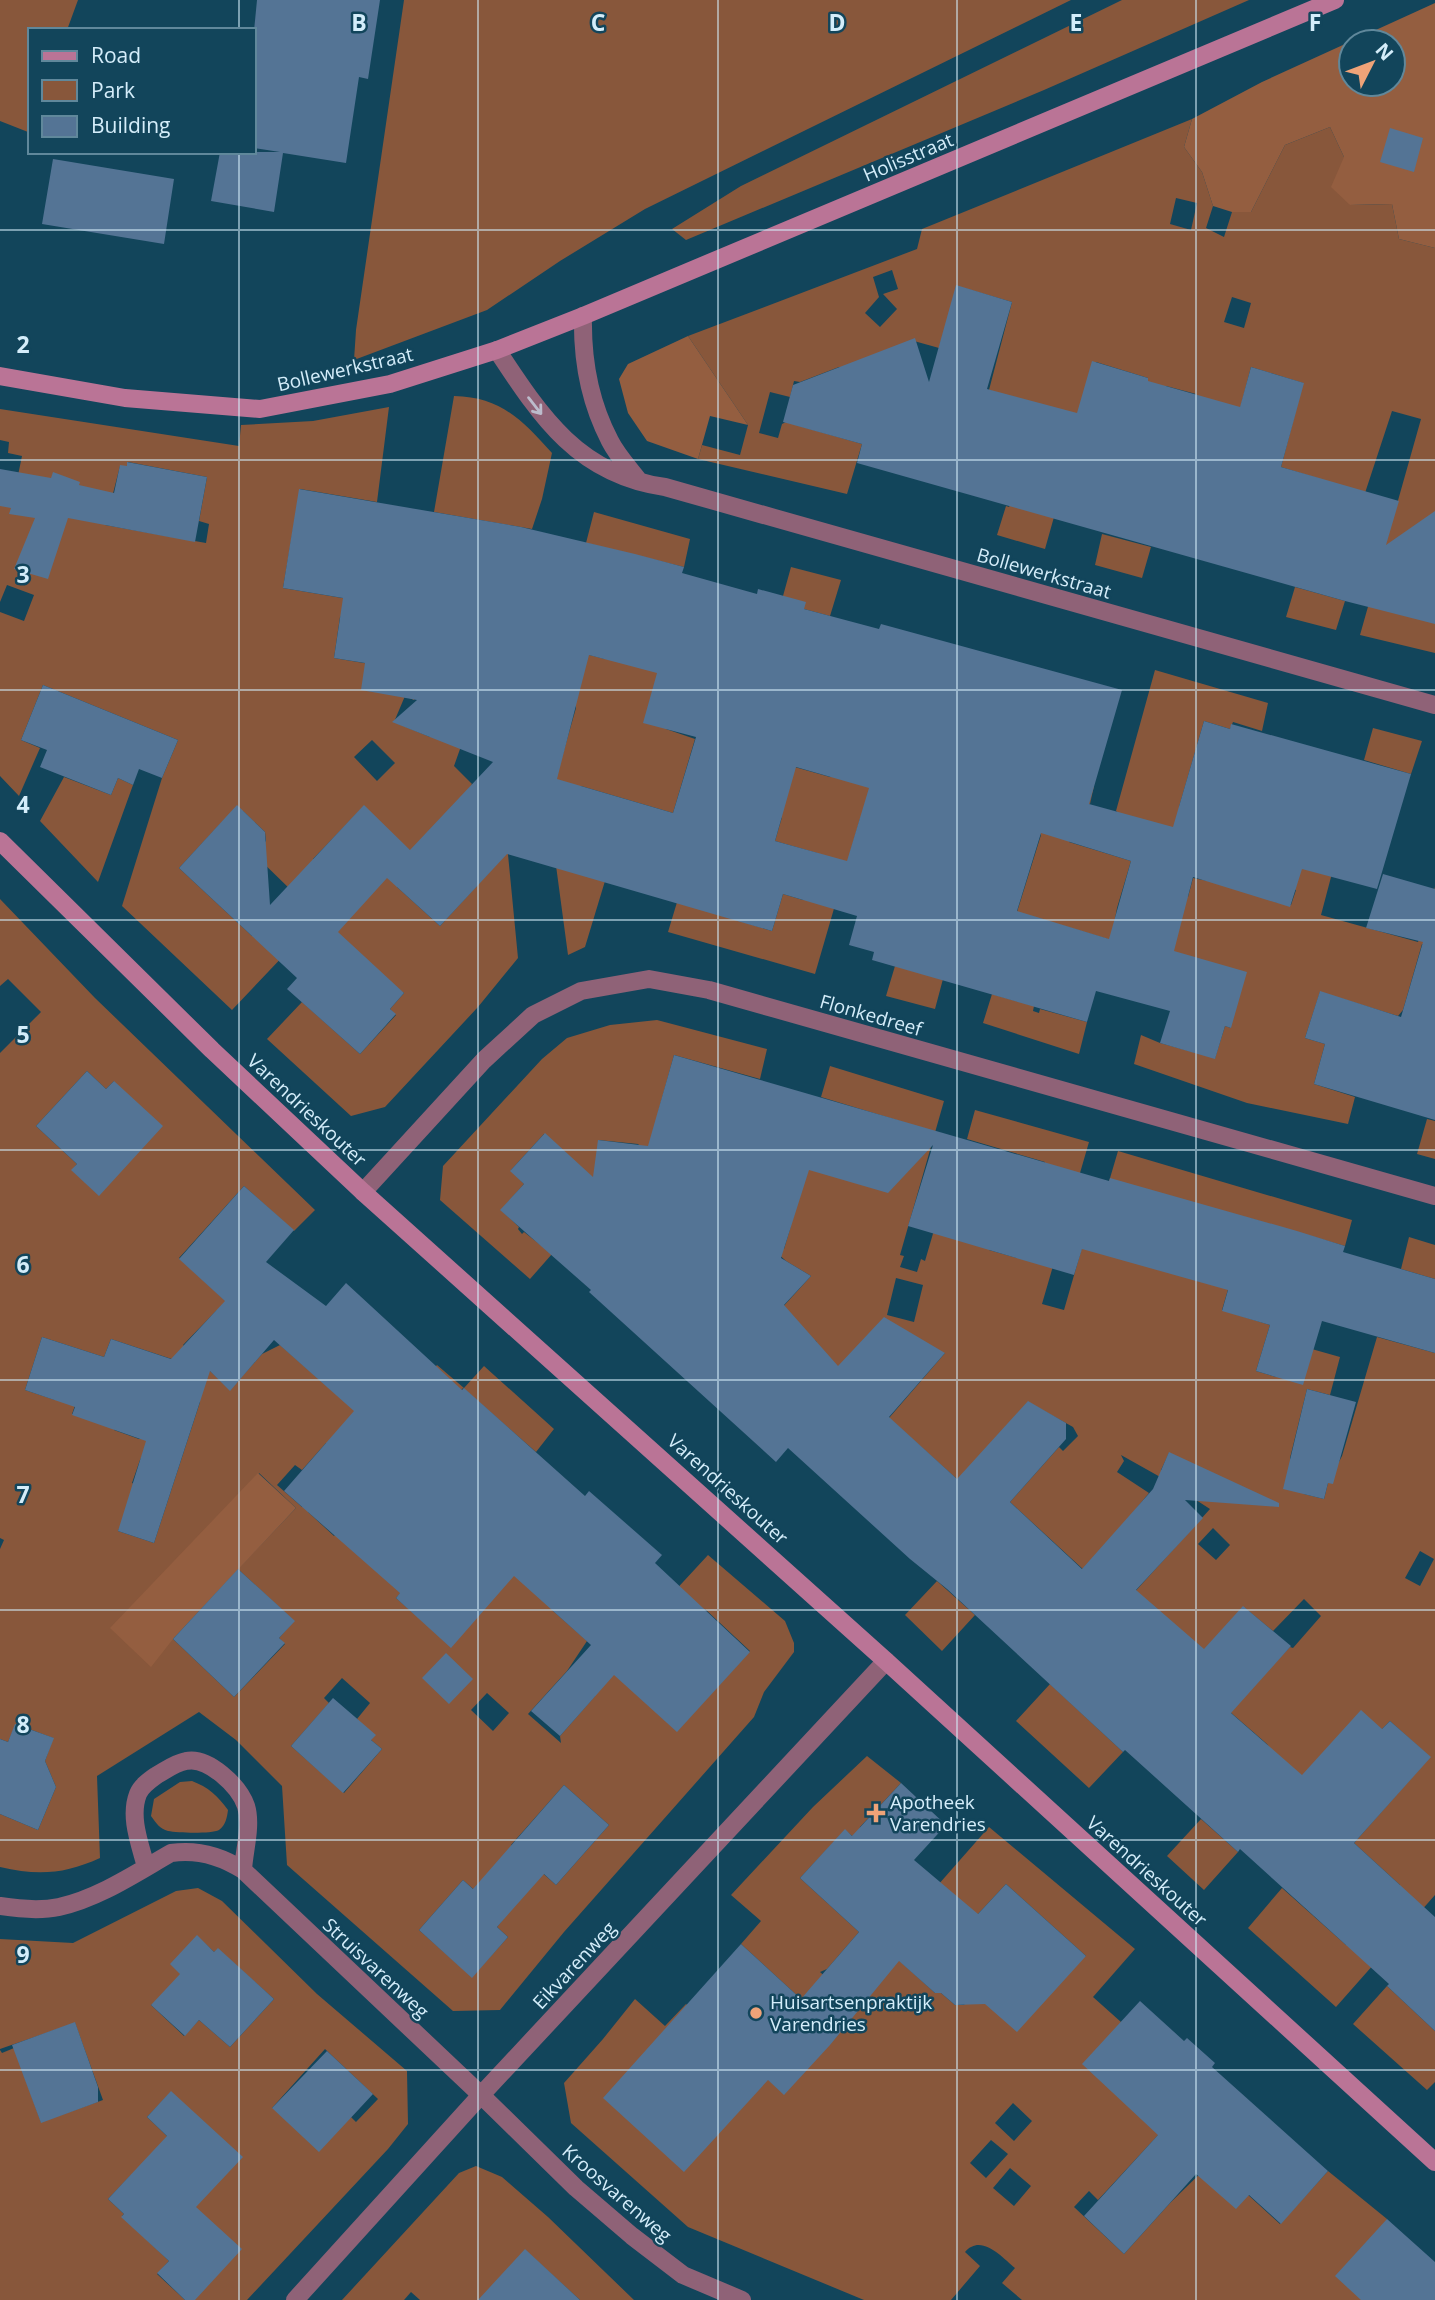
<svg xmlns="http://www.w3.org/2000/svg" width="1435" height="2300" font-family="'Open Sans',sans-serif">
<rect width="100%" height="100%" fill="#12455b"/>
<path fill="#88573b" fill-rule="evenodd" d="M0,0h78l-11,30h-37l-2,102 -28,-11z
M404,0h667l-426,209 -85,52 -73,49 -133,50 2,-30z
M1122,0h127l-205,90 -358,150 -14,-11 69,-43z
M1192,119l-8,28 18,25 11,34 -7,22 18,9 8,-25h19l34,-67 45,-18 14,30 6,48 42,-1 7,35 36,9v405l-75,-18 61,-216 -29,-8 -27,82 -84,-26 22,-84 -52,-16 -17,65 -44,-16 6,-22 -30,-8 -28,28 10,-36 -52,-16 -16,57 -91,-29 23,-88 -55,-16 -18,62 -25,-7 -32,38 -43,-12 -39,15 -6,-1 -4,16 -20,-5 -11,41 19,5 4,-14 4,-2 76,22 -15,50 -149,-35 4,-14 38,10 8,-30 -60,-89 229,-87 5,-20zM1176,198l21,5 -6,27 -21,-6zM892,270l6,19 -15,5 14,15 -17,18 -15,-14 14,-16 -6,-20zM1232,297l19,6 -7,25 -20,-6z
M454,396c47,1 68,24 98,57l-10,46 -10,30 -98,-17z
M389,407l-12,95 -77,-13 -17,99 77,13 -20,16 -6,41 89,15 42,62 -11,31 18,18 -51,76 -16,-14 -8,41 43,39 65,-71 -1,-42 14,145 -40,49 -93,100 -34,9 -84,-77 35,-37 58,52 36,-39 -6,-6 14,-16 -97,-62 -75,79 -110,-104 40,-128 16,-38 -135,-55 -22,55 19,8 -21,48 -19,-20v-164l24,9 10,-26 -27,-10 -7,17v-105l13,3 -3,14 12,-58 -14,-3 1,-11 -9,-2v-31l239,37 2,-21 72,-4zM128,462l79,15 -8,44 10,3 -3,19 -101,-18 15,-59h7zM418,690l12,47 -36,-15 11,-26 9,4zM372,740l23,23 -18,18 -23,-24zM363,807l-30,71 -20,-19zM243,811l22,21 1,9 -12,13 39,38 -41,44 -73,-68 41,-44z
M1010,505l44,12 -9,32 -48,-14 9,-29 3,1z
M594,512l96,27 -6,28 -98,-24z
M1102,534l49,13 -9,31 -47,-13z
M791,567l50,13 -11,36 -26,-7 -21,-13z
M1295,587l50,14 -9,29 -50,-13z
M611,640l52,12 3,77 29,10 -22,74 -92,-27 -24,81 48,14 -20,66 -17,8 -20,-149 28,-98 -14,-60 43,11z
M1155,670l113,33 -6,28 -29,-9 -3,7 -26,-8 -25,86 96,95 16,3 5,-15 -16,-5 17,-54 43,12 -19,72 97,27 17,-55v60l-13,-3 -19,66 -5,6 -78,-24 -15,46 20,6 -11,40 41,13 -7,27 -101,-21 -113,-39 7,-29 19,8 55,15 10,-32 6,2 -63,-79 13,-53 7,1 5,-19 15,3 -92,-70z
M1373,728l49,13 -11,33 -47,-14z
M898,744l-38,75 -45,155 -147,-42 56,-185 106,30zM782,817l-7,24 42,12 -14,47 -20,-6 -11,37 -61,-19z
M999,758l95,28 -4,18 -8,-1 -13,39 62,19 -14,47 -6,32 -94,-28 24,-77z
M64,777l47,18 7,-17 15,7 -35,97 -58,-61z
M0,899l95,99 220,212 -21,21 -50,-45 -65,72 50,46 -13,7 -33,34 47,45 32,-36 18,-9 97,85 60,-65 27,23 20,-22 70,63 -18,23 -73,-64 -67,75 42,88 -42,47 29,25 103,-63 38,33 -14,17 35,31 -20,30 -39,43 33,29 -1,-7 35,-40 -9,-9 122,-132 77,66 9,22v9l-30,40 -10,25 -190,215 -64,78 -47,1 -166,-146 -5,-79 -46,-46 -37,-28 -102,64 3,82c-35,16 -62,18 -100,9v-53l38,16 18,-43 -11,-26 8,-23 -37,-14 -8,18 -8,-3v-190l4,-9 -4,-2v-485l41,-41 -33,-33 -8,7zM87,1071l19,18 8,-8 -15,114 -27,-25 5,-6 -41,-38zM42,1337l62,20 7,-18 79,26 10,37 -46,141 -36,-12 21,-45 -7,-3 8,-23 16,-29 -17,8 -25,-9v-5l-42,-11 6,-17 -23,3 -30,-10zM326,1443l19,16 -43,48 -25,-22 18,-20 7,5zM344,1470l-8,64 -2,2 -26,-24zM259,1473l37,35 -58,61 56,52 -15,17 6,6 -51,53 -61,-58zM705,1609l45,42 -73,80 -46,-42zM342,1678l28,25 -13,16 14,21 11,9 -38,44 -53,-47 38,-43 -5,-5zM487,1693l22,20 -16,18 -22,-21zM564,1785l45,40 -53,60 -45,-40zM463,1880l42,37 -8,10 11,10 -36,40 -53,-47z
M895,966l48,13 -8,30 -49,-13z
M992,994l42,12 -1,5 6,2 1,-4 47,13 -8,32 -96,-31z
M657,1020l110,29 -7,30 -86,-24 -15,54 -9,47 -12,-12 -40,-4 5,47 -59,-53 -33,36 13,14 -23,26 18,17 -1,2 4,5 2,-2 28,22 -22,25 -90,-79 3,-34 99,-107 25,-21 43,-13z
M830,1066l114,35 -44,154 4,1 -4,11 17,5 4,-13 4,2 14,-48 52,28 -2,9 28,8 28,-96 -78,-23 8,-29 114,32 -47,162 22,6 19,-66 7,2 28,-95 234,69 -7,26 -96,-28 -27,92 48,15 -14,46 20,6 11,-35 53,15 -10,38 -23,-6 -17,69 14,36 20,5 4,-16 14,-27 35,-119 58,16v542l-99,112 -88,-79 34,-40 64,57 54,-60 -46,-42 76,-86 -40,-36 -8,8 -87,54 -28,-39 -38,-33 61,-64 3,1 28,-32 -17,-17 -31,32 -28,-23 -31,44 -113,-23 109,-120 -48,-31 -41,-23 3,6 -7,11 32,21 -64,78 -75,-69 49,-55 4,4 15,-15 -5,-9 -45,-25 -70,78 -69,-62 56,-65 -108,29 -21,-41 -46,-20 41,-45 -25,-15 -12,-11 10,-1 6,-20 15,-74 98,-33 -82,-25zM896,1278l27,7 -9,37 -27,-7zM1169,1453l29,34 -37,-17zM1213,1528l17,17 -14,15 -18,-16zM1420,1551l14,8 -14,27 -15,-8z
M1427,1119l8,2v38l-18,-5z
M1409,1237l26,8v34l-34,-10z
M937,1581l38,34 -33,36 -37,-36z
M1050,1684l73,68 -34,36 -73,-67z
M867,1756l34,27 -41,44 -3,13 -12,-10 -45,48 59,54 -32,37 -7,3 23,21 146,-166 146,122 -42,48 28,25 39,111 -62,67 -9,-9 -15,16 50,47 46,-51 42,-41 68,62 48,-53 59,48 -26,81h-339l-20,-17 13,-15c-13,-11 -34,-35 -50,-16l15,14 -29,34h-87l-176,-73 -117,-104 -7,-40 39,-44 32,-40 30,27 21,-22 98,90 42,-72 -85,-78 20,-23 -30,-26 82,-88zM1006,1884l80,72 -112,37 -10,12h-9l-14,-12h-6l-42,-38 85,-41zM1013,2103l19,18 -18,20 -19,-18zM991,2140l17,14 -22,24 -16,-15zM1010,2168l21,18 -17,20 -21,-18z
M192,1781c16,6 26,15 36,29 -1,7 -2,15 -9,20 -8,4 -41,3 -51,1 -8,-2 -12,-8 -17,-15l3,-17 26,-17z
M1201,1819l37,33 -34,38 -37,-34z
M198,1888l24,13 95,93 90,77 1,53 -20,25 -141,151h-52l-64,-125 -23,24 16,15 -2,2 47,45 -12,13 28,26h-185v-250l2,3 12,-5 27,74 62,-22 -28,-77 -75,26v-110l73,4 103,-52zM197,1936l17,16 4,-3 56,50 -44,48 -31,-27 -15,16 -33,-31 38,-24zM325,2049l53,50 -22,23 -5,-5 -79,-9zM171,2092l-2,46 -22,-21z
M1387,1986l48,45v51l-8,8 -74,-66z
M476,2166l26,11 46,40 86,83h-54l-55,-50 -25,50h-80l-9,-8 -7,8h-62l117,-127z"/>
<path fill="#945e40" fill-rule="evenodd" d="M1435,3v245l-36,-9 -7,-35 -42,1 -19,-18 13,-30 -14,-30 -45,18 -34,67h-19l-19,-6 -11,-34 -18,-25 8,-28 70,-37zM1351,42h42v42h-42z
M688,336l60,89 -38,-9 -12,43 -51,-18 -19,-28 -9,-34 9,-15z
M258,1473l38,35 -123,131 -22,28 -41,-39z"/>
<path fill="#547495" fill-rule="evenodd" d="M257,0h123l-12,79 -9,-2 -13,86 -63,-10 -9,59 -63,-11 9,-49h60l-26,-4v-117z
M1390,128l33,10 -9,34 -34,-10z
M53,159l121,20 -10,65 -122,-20z
M956,285l56,17 -25,87 90,24 15,-52 56,17v3l92,26 11,-40 53,16 -23,84 118,34 -13,44 49,-34v113l-90,-23 -488,-138 5,-19 -79,-22 10,-37 122,-47 14,44z
M127,462l80,15 -12,65 -127,-24 -20,61 -34,-10 21,-51 -26,-4 2,-6 -11,-2v-37l51,9 2,-6 27,10 -1,3 35,8 6,-28 7,1z
M299,489l222,38 114,27 49,13 -2,6 75,21 1,-5 48,13 -2,7 75,20 2,-5 241,66 -33,114 84,23 31,-106 26,8 1,-5 180,50 -34,115 -75,-20 -12,38 -97,-30 -19,74 73,21 -16,56 -6,-2 -10,33 -55,-16 10,-32 -74,-20 -9,31 -215,-62 2,-8 -25,-7 8,-29 -74,-22 -11,37 -265,-77 -67,72 -53,-48 -49,54 66,61 -14,16 6,5 -36,40 -73,-65 10,-11 -118,-110 58,-63 28,27 5,73 94,-100 46,45 83,-88 -101,-40 25,-22 -56,-10 4,-27 -31,-5 9,-60 -60,-10zM589,655l68,18 -14,50 53,14 -23,76 -116,-34zM796,767l73,21 -22,73 -72,-20zM1041,833l90,28 -22,78 -92,-28z
M43,685l135,55 -16,38 -23,-9 -6,16 -15,-7 -7,17 -71,-28 7,-17 -26,-10z
M1383,874l52,15v231l-121,-36 11,-40 -20,-6 15,-47 81,26 22,-75 -57,-14z
M674,1055l435,126 1,-3 187,53 48,15 -2,6 92,27v74l-113,-32 -19,64 -47,-14 14,-46 -48,-14 6,-21 -146,-41 -8,26 -166,-49 25,-81 -45,48 -79,-23 -28,88 30,18 -27,29 54,61 46,-49 61,36 -56,64 68,62 71,-78 38,22v16l-56,63 72,67 71,-80 16,-37 110,51v4l-94,-7 18,18 -67,72 68,59 39,-43 48,40 -60,67 71,62 59,-65 21,19 8,-8 41,36 -77,86 81,74v114l-48,-45 2,-2 -149,-135 -2,3 -113,-102 -2,2 -176,-163 -37,-30 -122,-111 -12,14 -187,-170 2,-2 -91,-80 24,-26 -14,-13 35,-38 48,44 5,-37 50,6z
M87,1071l19,18 8,-8 49,45 -64,70 -28,-26 6,-6 -41,-38z
M244,1186l50,44 -28,32 60,44 20,-23 116,107 2,-2 121,108 4,-5 73,64 -7,8 95,89 -73,80 -63,-57 -54,61 -29,-25 60,-66 -77,-69 -63,72 -55,-50 4,-5 -116,-102 70,-80 -80,-71 -44,51 -20,-20 -56,172 -36,-12 28,-90 -74,-26 3,-8 -50,-17 17,-53 62,20 7,-18 60,20 54,-58 -46,-42z
M1307,1389l49,13 -23,82 -5,-1 -4,16 -41,-10z
M238,1569l57,52 -16,17 6,5 -51,54 -61,-58z
M446,1653l27,26 -24,25 -27,-26z
M333,1698l43,37 -5,5 11,9 -39,44 -52,-47z
M15,1724l39,14 -9,23 11,26 -18,43 -38,-16v-75l8,3z
M901,1783l45,42 -32,35 64,54 28,-30 80,72 -69,76 -32,-28 -30,1 -14,-12h-6l-36,-32 -69,84 -46,50 -16,-15 -84,92 -81,-74 138,-154 60,55 58,-67 -59,-54 45,-49 7,7z
M564,1785l45,40 -53,60 -12,-11 -47,53 11,10 -36,41 -53,-48 44,-50 10,9z
M197,1935l17,17 4,-4 56,51 -44,48 -31,-27 -14,16 -34,-31 29,-31 -10,-10z
M1140,2001l44,40 3,-3 28,25 -3,4 116,104 -47,53 -32,-29 -13,14 -40,-35 -72,80 -40,-38 74,-81 -76,-71z
M75,2022l23,65v15l-57,21 -29,-78z
M327,2051l46,43 -54,58 -47,-44z
M171,2091l72,66 -47,50 46,42 -47,51h-10l-28,-27 12,-12 -48,-44 3,-3 -16,-15 59,-63 -20,-19z
M1387,2219l48,43v38h-74l-26,-24z
M525,2249l55,51h-102z"/>
<g fill="none" stroke-linecap="round" stroke-linejoin="round">
<path stroke="#8f6277" stroke-width="18" d="M583,316c-1,43 7,87 27,125 7,14 19,27 29,40
M497,350c44,67 82,125 168,137l770,218
M363,1192l121,-132 49,-45 48,-24 68,-12 60,11 726,206
M146,1867c-6,-23 -17,-50 -8,-73 3,-8 12,-14 19,-19 9,-5 18,-12 29,-14 22,-5 53,25 60,45 6,19 -2,45 -3,64
M0,1906c19,3 40,5 59,1 40,-9 77,-34 112,-54 26,-4 50,3 72,17l238,225 95,93 56,48 51,39 59,25
M295,2300l186,-205 405,-434"/>
<path stroke="#ba7496" stroke-width="18" d="M0,376l125,22 135,11 130,-25 107,-34 86,-34 752,-316
M0,841l212,209 151,142 523,469 549,501"/>
</g>
<defs><path id="oneway-shaft" d="M-6 0H5M1.5-3L5.5 0L1.5 3" fill="none" stroke-width="1.6" stroke-linecap="round" stroke-linejoin="round" transform="scale(1.75)"/></defs>
<use stroke="#bcbccc" href="#oneway-shaft" transform="translate(535 406) rotate(52)"/>
<path fill="none" stroke="#d4edfa" stroke-width="2" stroke-opacity="0.55" d="M239,0v30M478,0v2300M718,0v2300M957,0v2300M1196,0v2300M239,152v2148M0,230h1435M0,460h1435M0,690h1435M0,920h1435M0,1150h1435M0,1380h1435M0,1610h1435M0,1840h1435M0,2070h1435"/>
<g fill="#efa378" stroke="#12455b" stroke-width="2.5">
<path d="M872.5 1802.5h7v7h7v7h-7v7h-7v-7h-7v-7h7z"/>
<circle cx="756" cy="2013" r="7"/>
</g>
<g text-anchor="middle" dominant-baseline="central" stroke-width="5" stroke-linejoin="round" paint-order="stroke">
<g font-size="19" fill="#d4edfa" stroke="#12455b">
<text transform="translate(908 157) rotate(-23)">Holisstraat</text>
<text transform="translate(345 369) rotate(-13)">Bollewerkstraat</text>
<text transform="translate(1044 573) rotate(16)">Bollewerkstraat</text>
<text transform="translate(871 1015) rotate(16)">Flonkedreef</text>
<text transform="translate(307 1110) rotate(43)">Varendrieskouter</text>
<text transform="translate(728 1489) rotate(42)">Varendrieskouter</text>
<text transform="translate(1147 1871) rotate(42)">Varendrieskouter</text>
<text transform="translate(574 1965) rotate(-47)">Eikvarenweg</text>
<text transform="translate(376 1968) rotate(43)">Struisvarenweg</text>
<text transform="translate(617 2193) rotate(41)">Kroosvarenweg</text>
</g>
<g font-size="19" fill="#d4edfa" stroke="#12455b" text-anchor="start">
<text x="890" y="1802">Apotheek<tspan x="890" dy="22">Varendries</tspan></text>
<text x="770" y="2002">Huisartsenpraktijk<tspan x="770" dy="22">Varendries</tspan></text>
</g>
</g>
<g font-size="23" text-anchor="middle" font-weight="bold" fill="#d4edfa" stroke="#12455b" stroke-width="5" stroke-linejoin="round" paint-order="stroke">
<text x="359" y="31">B</text>
<text x="598" y="31">C</text>
<text x="837" y="31">D</text>
<text x="1076" y="31">E</text>
<text x="1315" y="31">F</text>
<text x="23" y="353">2</text>
<text x="23" y="583">3</text>
<text x="23" y="813">4</text>
<text x="23" y="1043">5</text>
<text x="23" y="1273">6</text>
<text x="23" y="1503">7</text>
<text x="23" y="1733">8</text>
<text x="23" y="1963">9</text>
</g>
<rect x="28" y="28" width="228" height="126" fill="#12455b" stroke="#60889b" stroke-width="2"/>
<rect x="42" y="51" width="35" height="10" fill="#ba7496" stroke="#60889b" stroke-width="2"/>
<text x="91" y="63" font-size="21" fill="#d4edfa">Road</text>
<rect x="42" y="80" width="35" height="21" fill="#88573b" stroke="#60889b" stroke-width="2"/>
<text x="91" y="98" font-size="21" fill="#d4edfa">Park</text>
<rect x="42" y="116" width="35" height="21" fill="#547495" stroke="#60889b" stroke-width="2"/>
<text x="91" y="133" font-size="21" fill="#d4edfa">Building</text>
<g transform="translate(1372 63) rotate(48)"><circle r="33" fill="#12455b" stroke="#60889b" stroke-width="2"/>
<path d="M0-5L12 26L0 18L-12 26Z" fill="#efa378"/>
<text y="-10" font-size="19" font-weight="bold" text-anchor="middle" fill="#d4edfa">N</text>
</g>
</svg>
